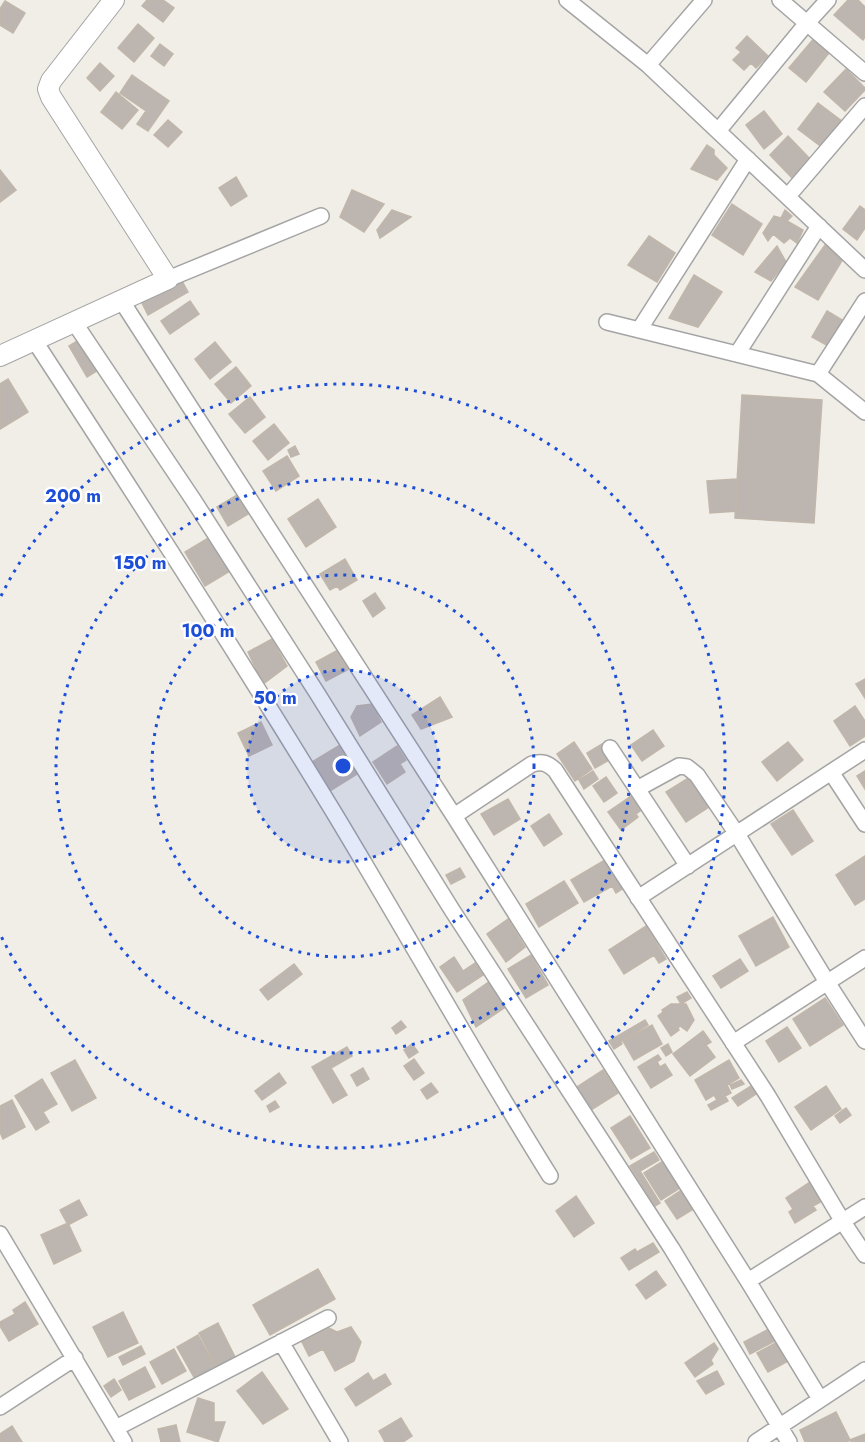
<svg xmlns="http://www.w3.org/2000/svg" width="865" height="1442" font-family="Jost,sans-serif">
<rect width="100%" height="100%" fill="#f0eee7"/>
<path fill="#bdb6b0" stroke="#c1b6aa" stroke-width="1.5" d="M147,0h16l11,8 -11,14 -21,-16z
M848,0h10l7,7v30l-2,3 -29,-25z
M5,1l20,12 -12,20 -13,-8v-16z
M138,24l16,14 -20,24 -16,-14z
M747,36l21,20 -12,12 -5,-5 -7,7 -11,-10 8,-8 -5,-4z
M816,36l16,13 -26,33 -17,-14z
M160,44l13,10 -9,12 -13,-10z
M100,63l14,13 -14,15 -13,-13z
M846,69l19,19v2l-20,21 -21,-19z
M132,75l37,26 -21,30 -11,-7 9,-13 -26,-18z
M116,92l22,18 -16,19 -21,-17z
M818,103l25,19 -20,26 -25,-19z
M764,111l18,23 -18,15 -18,-24z
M168,120l14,12 -14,15 -14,-12z
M788,136l24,25 -19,18 -23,-24z
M707,145l7,5v5l13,13 -10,12 -26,-11z
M0,170l16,20 -16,12z
M236,177l11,19 -16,10 -12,-18z
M352,190l32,14 -20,28 -24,-15z
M732,204l30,20 -19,31 -31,-20z
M860,206l5,4v18l-8,12 -14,-11z
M392,210l19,7 -31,21 -3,-8z
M785,210l7,6 -5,5 16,9 -6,13 -7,-5 -6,5 -11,-9 -5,7 -5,-8 11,-17 7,2z
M649,236l26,17 -18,29 -29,-17z
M825,245l18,14 -25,41 -23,-13z
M777,246l9,16 -15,19 -16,-9z
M694,275l28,17 -24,35 -29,-9z
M182,281l6,11 -40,23 -6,-12z
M190,301l9,13 -29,20 -9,-13z
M827,311l17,10 -14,26 -18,-10z
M82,338l18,31 -13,8 -18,-31z
M215,342l16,20 -21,17 -15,-20z
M236,367l15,19 -20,17 -16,-19z
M8,379l20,33 -28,17v-45z
M742,395l80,5 -8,123 -79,-5z
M250,397l15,20 -20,16 -16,-19z
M274,424l15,19 -21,17 -15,-19z
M295,446l4,8 -8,3 -3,-7z
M287,456l12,20 -23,15 -13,-20z
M736,479l2,32 -28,2 -3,-32z
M237,495l11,19 -20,12 -11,-19z
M318,499l18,28 -30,20 -18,-28z
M210,537l20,34 -25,15 -20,-34z
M345,559l12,21 -17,10 -3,-4 -7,4 -10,-16z
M375,593l10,15 -12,9 -10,-16z
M272,639l15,27 -24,18 -15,-32z
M338,650l11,19 -23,12 -10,-19z
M865,679v19l-9,-14z
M440,697l12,20 -31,12 -9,-14z
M372,704l9,18 -21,14 -9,-19 6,-11z
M855,706l10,15v15l-15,10 -16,-25z
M261,722l11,23 -23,11 -11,-23z
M653,730l11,16 -22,15 -11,-16z
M574,742l18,27 -17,12 -18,-27z
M788,742l15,18 -26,21 -15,-19z
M602,744l9,15 -16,9 -8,-15z
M340,745l17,29 -27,17 -18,-29z
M397,746l9,14 -6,4 5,8 -18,12 -14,-22z
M593,771l5,8 -14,10 -5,-9z
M865,771v18l-8,-13z
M606,777l11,16 -13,9 -11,-16z
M690,777l19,30 -23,15 -20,-30z
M634,794l10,14 -8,6 2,3 -17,13 -13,-18z
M508,799l12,20 -26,16 -13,-21z
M793,810l20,31 -21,14 -21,-31z
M549,814l13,20 -18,12 -13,-20z
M865,856v43l-10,6 -19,-30z
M610,857l17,29 -11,7 -4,-7 -28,16 -13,-22z
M460,868l5,9 -14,7 -5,-9z
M564,881l14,22 -39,24 -13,-23z
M773,917l16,30 -33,19 -17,-30z
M508,919l17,28 -19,15 -19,-28z
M646,926l20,33 -7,4 -5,-8 -30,19 -15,-24z
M531,955l17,30 -22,13 -18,-29z
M454,957l9,14 12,-8 8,12 -26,17 -17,-25z
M740,959l8,12 -27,17 -8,-12z
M294,964l8,10 -34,26 -8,-10z
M490,981l17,25 -31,21 -13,-27z
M687,992l4,6 -10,6 -4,-7z
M825,998l18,27 -33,21 -17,-27z
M671,1004h15l8,16 -7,11 -7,-5 -2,2 1,2 -8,6 -13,-20 5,-4 -1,-2z
M645,1020l3,5 -27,16 1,3 -8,5 -5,-8z
M401,1021l5,6 -10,7 -4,-6z
M652,1025l10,19 -28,16 -11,-19z
M787,1027l14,21 -22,14 -13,-21z
M703,1031l8,11 -5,3 9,12 -25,19 -17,-22z
M412,1044l6,8 -9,6 -5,-8z
M668,1044l4,8 -6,4 -5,-8z
M347,1047l5,9 -21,12 16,27 -14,8 -21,-36z
M658,1055l3,4 -4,3 3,5 5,-3 7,11 -21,13 -13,-21z
M414,1059l10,14 -10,7 -10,-14z
M75,1060l21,38 -24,13 -21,-38z
M729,1060l10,18 -12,7 4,8 -6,3 3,5 -17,9 -3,-5 9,-5 -3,-5 -8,5 -11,-20z
M363,1068l6,11 -12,7 -6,-11z
M603,1070l15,23 -27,17 -14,-23z
M279,1073l7,10 -24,17 -7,-9z
M42,1079l15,25 -14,8 6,10 -13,8 -21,-34z
M741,1080l3,4 -12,5 -2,-4z
M431,1083l7,9 -11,7 -6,-9z
M751,1086l5,8 -18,12 -6,-8z
M826,1086l15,23 -30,21 -16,-23z
M12,1100l13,27 -22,12 -3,-7v-26z
M275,1101l4,6 -9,5 -3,-6z
M846,1108l5,7 -11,8 -5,-7z
M630,1116l20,32 -19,11 -20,-31z
M654,1152l5,8 -19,11 20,32 -5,3 -25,-40z
M663,1161l17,27 -19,12 -17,-27z
M810,1182l12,19 -9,5 3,4 -21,13 -6,-11 4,-3 -7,-11z
M683,1189l12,19 -18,11 -12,-18z
M576,1196l18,27 -20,14 -18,-26z
M79,1200l8,15 -19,10 -8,-15z
M68,1223l13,28 -27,13 -13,-29z
M653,1243l6,9 -30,18 -8,-12 14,-9 2,3z
M318,1269l17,30 -65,36 -17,-30z
M656,1271l10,14 -20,14 -10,-14z
M25,1302l13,22 -29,17 -9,-15v-4l15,-8 -2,-4z
M123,1312l15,31 -30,14 -15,-30z
M218,1323l17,34 -18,10 -18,-34z
M351,1327l10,15 -7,19 -19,10 -12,-22 -14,7 -7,-14 27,-14 8,4z
M771,1328l6,12 -27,14 -6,-12z
M198,1335l18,33 -21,11 -18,-32z
M779,1341l11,19 -22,12 -11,-19z
M714,1343l4,6 -7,11 2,4 -18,13 -10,-14z
M141,1346l4,8 -22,11 -4,-8z
M174,1349l12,22 -24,13 -12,-22z
M145,1367l10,20 -26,13 -10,-19z
M717,1371l7,13 -18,10 -9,-13z
M262,1372l26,37 -25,15 -26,-33z
M368,1373l5,8 12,-7 6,10 -35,22 -11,-17z
M114,1379l7,11 -10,7 -7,-11z
M198,1398l16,5v19h11l-7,20 -31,-10z
M836,1412l14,28 -3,2h-42l-5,-12z
M401,1418l11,18 -9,6h-18l-6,-11z
M176,1425l4,17h-19l-3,-13z
M12,1426l10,16h-22v-8z
M865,1434v8h-14l-1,-2z"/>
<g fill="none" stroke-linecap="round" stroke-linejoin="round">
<defs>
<path id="minor" d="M567,0l81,65 217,205
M780,0l85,73
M648,65l56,-65
M718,131l89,-108 21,-23
M788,196l77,-90
M168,279l153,-63
M121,300l333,516 294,465 72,118
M74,322l120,179 123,192 135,217 220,339 117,193
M607,322l211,52 47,38
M639,330l109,-171
M34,340c102,156 202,312 299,471 73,121 142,245 217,365
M737,354l82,-128
M818,374l47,-73
M610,748l78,118
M831,772l34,52
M637,789l42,-23 8,1 10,8 40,59 90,148 38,59
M454,816l78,-52c10,-3 15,-1 23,6l213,326 75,126 22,33
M638,898l227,-148
M733,1043l132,-85
M0,1234l124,208
M748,1281l117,-74
M281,1342l59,100
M0,1407l75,-49
M116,1428l212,-110
M756,1442l109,-72"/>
<path id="tertiary" d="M0,356l168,-77 -117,-182 -3,-8 3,-8 63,-81"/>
</defs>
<use href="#minor" stroke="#a4a4a4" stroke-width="18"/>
<use href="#tertiary" stroke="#a4a4a4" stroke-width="22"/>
<use href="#minor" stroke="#fff" stroke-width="15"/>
<use href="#tertiary" stroke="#fff" stroke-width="20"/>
</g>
<circle cx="343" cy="766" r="96" fill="#1d4ed8" fill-opacity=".12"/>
<g fill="none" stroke="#1d4ed8" stroke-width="3" stroke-dasharray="3 6">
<circle cx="343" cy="766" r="96"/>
<circle cx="343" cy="766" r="191"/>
<circle cx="343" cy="766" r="287"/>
<path d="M1 596A382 382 0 1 1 1 936"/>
</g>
<circle cx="343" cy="766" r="9" fill="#1d4ed8" stroke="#fff" stroke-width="3"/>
<g font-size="18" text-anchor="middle" font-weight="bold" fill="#1d4ed8" stroke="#fff" stroke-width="4.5" stroke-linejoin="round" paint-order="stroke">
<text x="73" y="502">200 m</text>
<text x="140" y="569">150 m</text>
<text x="208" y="637">100 m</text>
<text x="275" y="704">50 m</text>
</g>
</svg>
